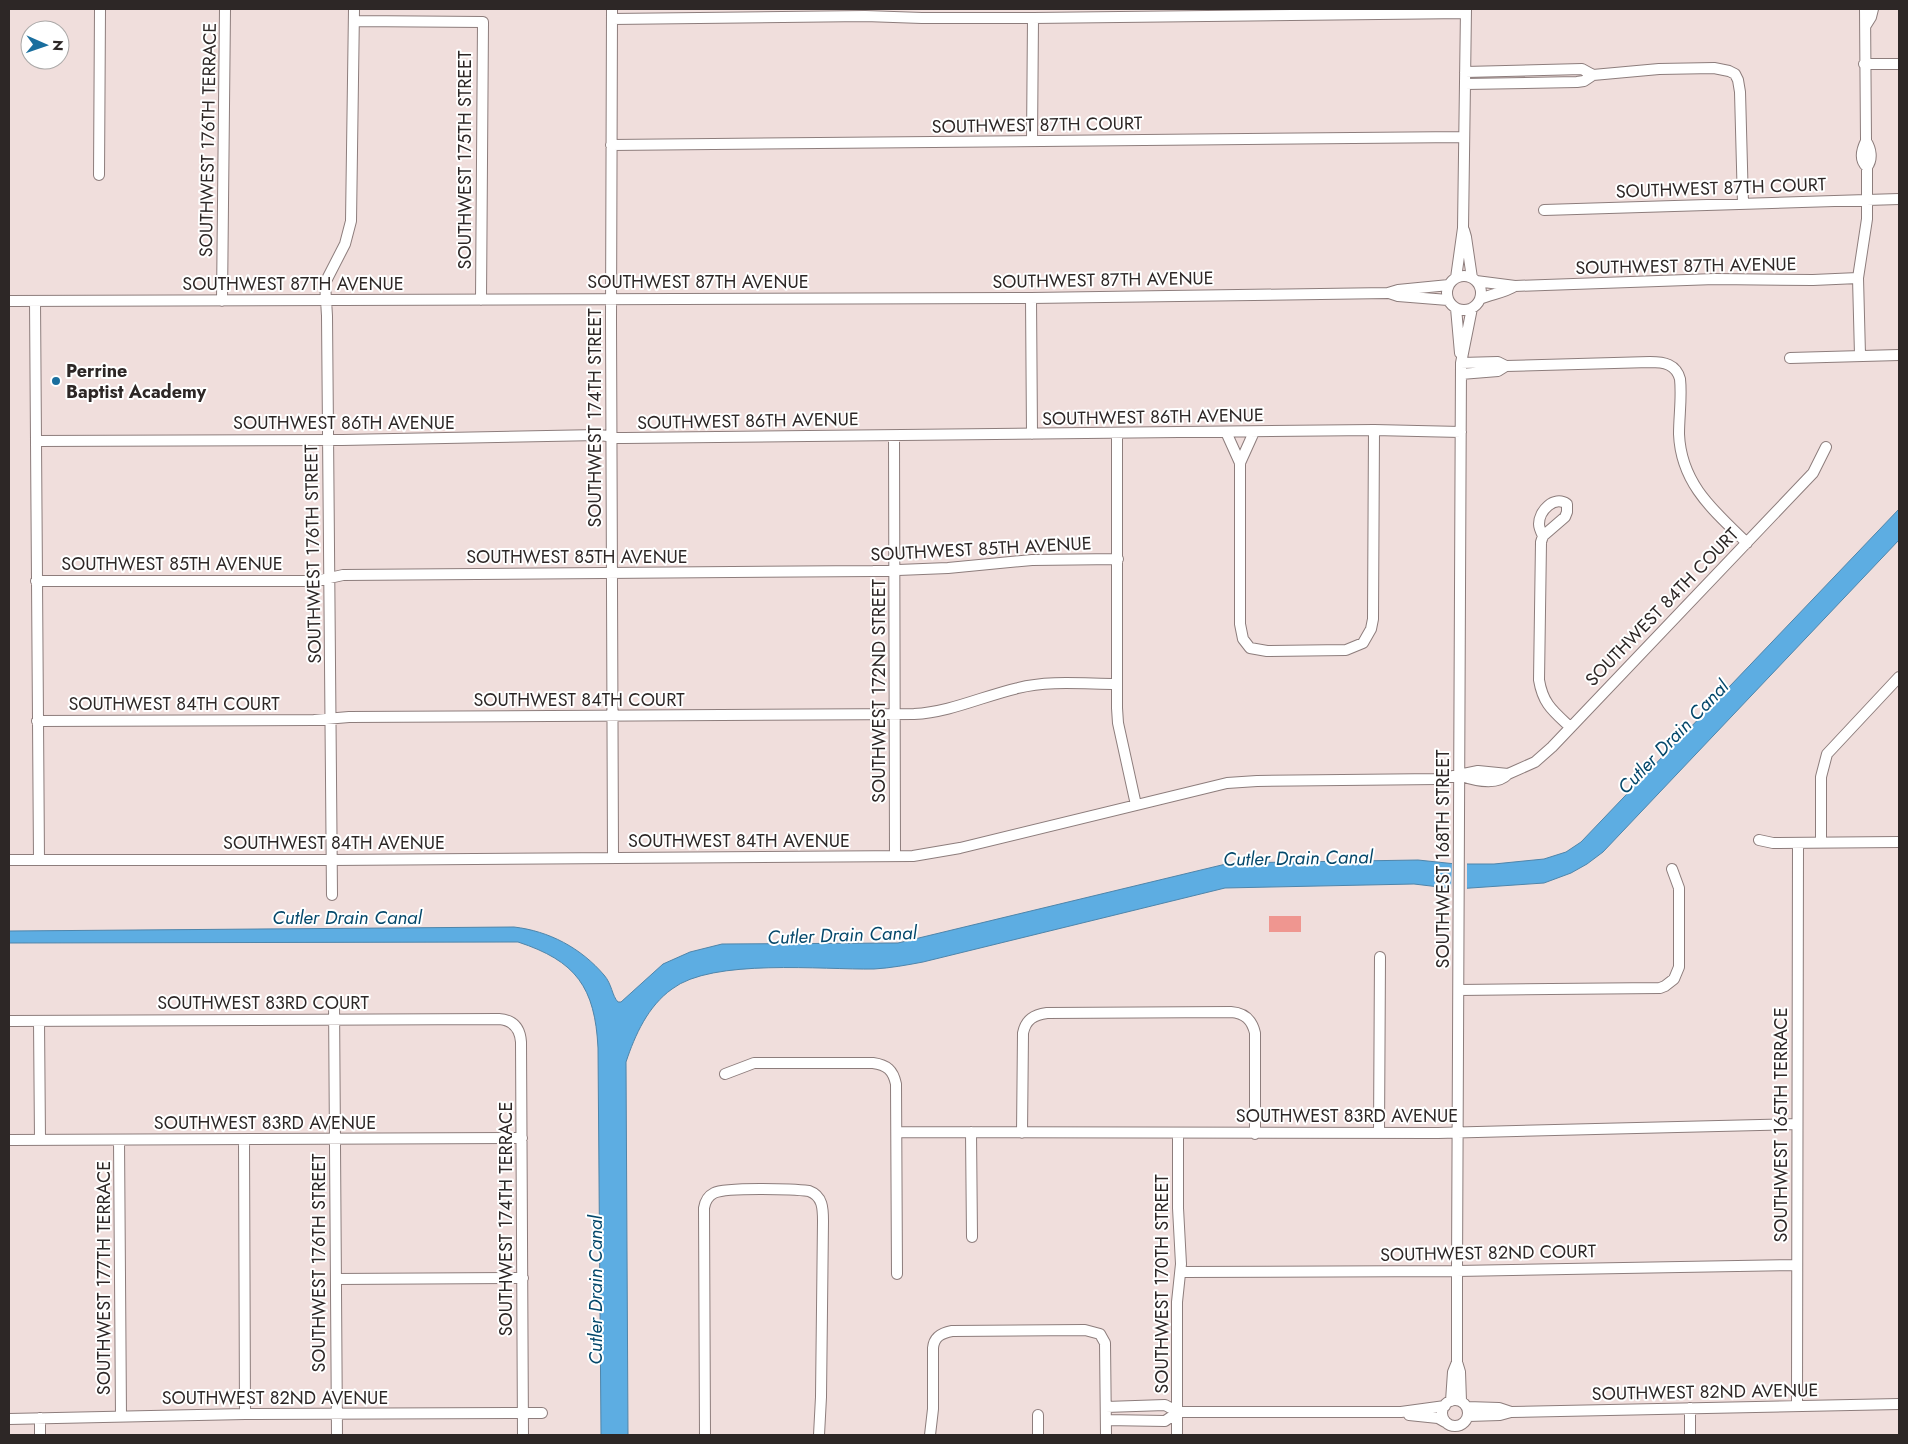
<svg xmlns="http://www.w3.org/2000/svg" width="1908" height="1444" font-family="Jost,sans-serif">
<rect width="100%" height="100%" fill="#f0dedc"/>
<path fill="#ef9690" d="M1269,916h32v16h-32z"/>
<path fill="#5dade2" stroke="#4f85aa" d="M1899,509v31l-296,312 -16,12 -16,9 -27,10 -88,6 -42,-5 -189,4 -302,74c-16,3 -32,6 -49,7 -51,1 -162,-11 -202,20 -24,17 -37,46 -46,73l2,373h-27l-3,-387c-3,-61 -22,-87 -80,-106l-509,1v-12l505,-4c35,4 67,21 90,48 8,9 8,21 14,27h3l42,-38 27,-12 32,-8 176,-1 332,-80 188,-3 38,4h38l50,-5 22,-7 15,-10z"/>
<path fill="#f0dedc" d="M1452,862h15v29l-16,1z"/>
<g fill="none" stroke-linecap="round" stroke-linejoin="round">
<defs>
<path id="minor" d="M612,9l-1,312 2,536
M612,19l253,-3 57,2h111l432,-5
M354,21l129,1 -2,278
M1866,25l5,-8 2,-8
M1864,64h35
M1465,72l117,-3 11,6
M1465,84l112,-2 7,-1 9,-6 66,-6 55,-1 15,3 6,3 3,6 2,12 3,112
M1032,141l1,-123
M1866,141c-4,8 -7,19 1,26
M611,145l852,-8
M99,175l1,-166
M1544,210l355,-11
M1464,230l2,7 6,41
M1447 293a17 17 0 1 1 34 0a17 17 0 1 1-34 0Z
M1456,278l7,-50 3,-219
M1476,281l39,5 200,-7 98,1 45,-2
M1389,293l9,3 50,4
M1031,298l1,136
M1480,299c11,-5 24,-6 35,-13
M9,301l1022,-3 357,-5 10,-3 51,-5
M35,301l4,559
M222,301l3,-292
M1456,308l4,45
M1860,355l-2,-77 9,-59v-52c6,-8 4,-18 -1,-26l-1,-132
M1790,358l109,-3
M1461,363l37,-1 8,4
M1461,374l37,-3 8,-5 144,-4c14,0 26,2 30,17 2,18 -1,37 -1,55 2,50 35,77 68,109
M1226,432l14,31v161l3,15 7,9 17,3 79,-1 17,-7 8,-14 2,-10 1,-189
M1117,433v275l1,15 18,82
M894,436l1,420
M36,441l306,-1 257,-5 25,3 750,-8 87,2
M1240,463l14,-31
M1543,536c-2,-4 -4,-8 -4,-12 0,-13 15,-29 28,-20v8l-2,5 -22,19 -2,6 -2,138c4,24 14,31 31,47
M36,581h280l27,-6 530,-4 75,-3 84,-8 86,-1
M37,721l277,-1 35,-3 565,-3c37,-2 69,-18 104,-26 31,-8 67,-4 99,-4
M1459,775c14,5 38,11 49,-1
M1759,840l14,3 126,-1
M1821,843v-66l6,-23 72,-77
M9,860h323l581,-4 47,-8 267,-65 30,-2 182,-2 39,-8 30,3 27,-12 17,-15 261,-274 13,-26
M332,895l-5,-579 -2,-33 20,-39 6,-23 3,-212
M1459,990l201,-2 5,-2 9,-7 5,-12v-79l-7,-19
M334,1001l3,434
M9,1021l490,-2c14,1 21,9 22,23l2,393
M39,1021l1,119
M725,1074l29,-11h119c14,2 20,7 23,21l1,190
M897,1132l541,1 359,-9
M971,1132l1,105
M1022,1133l1,-100c3,-14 11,-18 24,-20l184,-1c14,1 21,8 24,21v101
M1379,1133l1,-176
M9,1140l513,-2
M119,1140l2,276
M244,1140l1,274
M1181,1272l276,-1 340,-6
M336,1279l187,-1
M1442 1413a13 13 0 1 1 26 0a13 13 0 1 1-26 0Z
M1451,1401l2,-29 4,-10
M1461,1401l-1,-29 -3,-10v-91l4,-908 11,-55
M1797,1406l1,-563
M1106,1407l59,-2 13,7h223l44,-6
M1467,1407l32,1 12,4
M1690,1408v27
M1038,1415v20
M1409,1415l29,3 7,4
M1468,1416l32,-1 11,-3 388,-8
M40,1418v17
M9,1419l236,-5 297,-1
M1106,1420l59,1 13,-9
M705,1435l-1,-227c1,-6 4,-12 10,-15 12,-6 79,-4 95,-2 14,5 14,18 14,30l-2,176 -2,38
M930,1435l3,-26v-61c1,-11 8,-15 19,-17l133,-1 15,4 5,9 1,92
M1177,1435v-133l4,-38 -3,-56v-75"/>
</defs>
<use href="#minor" stroke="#8d7d7c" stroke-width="12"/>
<use href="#minor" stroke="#fff" stroke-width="10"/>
</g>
<circle fill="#196e9e" stroke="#fff" stroke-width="2" cx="56" cy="381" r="5"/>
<g text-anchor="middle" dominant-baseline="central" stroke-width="4" stroke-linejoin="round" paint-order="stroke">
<g font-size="18" fill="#2d2726" stroke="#fff">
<text transform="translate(1037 125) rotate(-1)">SOUTHWEST 87TH COURT</text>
<text transform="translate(208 140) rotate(-89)">SOUTHWEST 176TH TERRACE</text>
<text transform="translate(465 160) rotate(-90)">SOUTHWEST 175TH STREET</text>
<text transform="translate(1721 188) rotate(-2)">SOUTHWEST 87TH COURT</text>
<text transform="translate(1686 266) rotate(-1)">SOUTHWEST 87TH AVENUE</text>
<text transform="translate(1103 280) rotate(-1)">SOUTHWEST 87TH AVENUE</text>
<text x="698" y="282">SOUTHWEST 87TH AVENUE</text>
<text x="293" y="284">SOUTHWEST 87TH AVENUE</text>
<text transform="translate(1153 417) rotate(-1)">SOUTHWEST 86TH AVENUE</text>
<text transform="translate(595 418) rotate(-90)">SOUTHWEST 174TH STREET</text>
<text transform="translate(748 421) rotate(-1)">SOUTHWEST 86TH AVENUE</text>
<text x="344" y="423">SOUTHWEST 86TH AVENUE</text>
<text transform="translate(981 549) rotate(-3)">SOUTHWEST 85TH AVENUE</text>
<text transform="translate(313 554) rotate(-91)">SOUTHWEST 176TH STREET</text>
<text x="577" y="557">SOUTHWEST 85TH AVENUE</text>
<text x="172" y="564">SOUTHWEST 85TH AVENUE</text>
<text transform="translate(1662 607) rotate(-46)">SOUTHWEST 84TH COURT</text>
<text transform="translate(879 691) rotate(-90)">SOUTHWEST 172ND STREET</text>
<text x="579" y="700">SOUTHWEST 84TH COURT</text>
<text x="174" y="704">SOUTHWEST 84TH COURT</text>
<text x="739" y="841">SOUTHWEST 84TH AVENUE</text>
<text x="334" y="843">SOUTHWEST 84TH AVENUE</text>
<text transform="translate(1443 859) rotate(-90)">SOUTHWEST 168TH STREET</text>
<text x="263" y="1003">SOUTHWEST 83RD COURT</text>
<text x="1347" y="1116">SOUTHWEST 83RD AVENUE</text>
<text x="265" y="1123">SOUTHWEST 83RD AVENUE</text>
<text transform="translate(1781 1125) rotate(-90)">SOUTHWEST 165TH TERRACE</text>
<text transform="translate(506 1219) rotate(-90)">SOUTHWEST 174TH TERRACE</text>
<text transform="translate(1488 1253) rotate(-1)">SOUTHWEST 82ND COURT</text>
<text transform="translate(319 1263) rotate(-90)">SOUTHWEST 176TH STREET</text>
<text transform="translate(104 1278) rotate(-90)">SOUTHWEST 177TH TERRACE</text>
<text transform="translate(1162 1284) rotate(-90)">SOUTHWEST 170TH STREET</text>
<text transform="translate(1705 1392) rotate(-1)">SOUTHWEST 82ND AVENUE</text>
<text x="275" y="1398">SOUTHWEST 82ND AVENUE</text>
</g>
<g font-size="18" font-weight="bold" fill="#2d2726" stroke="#fff" text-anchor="start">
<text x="66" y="371">Perrine<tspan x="66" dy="21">Baptist Academy</tspan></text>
</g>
<g font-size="19" font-style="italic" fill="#05486b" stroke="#fff">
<text transform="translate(1673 737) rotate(-46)">Cutler Drain Canal</text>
<text transform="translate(1298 858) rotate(-1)">Cutler Drain Canal</text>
<text x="347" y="917">Cutler Drain Canal</text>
<text transform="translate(842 935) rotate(-2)">Cutler Drain Canal</text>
<text transform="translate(595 1290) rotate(-90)">Cutler Drain Canal</text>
</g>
</g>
<rect width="1908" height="1444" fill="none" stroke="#2d2726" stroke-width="20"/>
<g transform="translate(45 45) rotate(92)"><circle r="24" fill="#ffffff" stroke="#aba9a8"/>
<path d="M0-4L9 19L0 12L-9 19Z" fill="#196e9e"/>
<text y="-8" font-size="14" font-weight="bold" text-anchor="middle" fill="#2d2726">N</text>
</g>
</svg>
